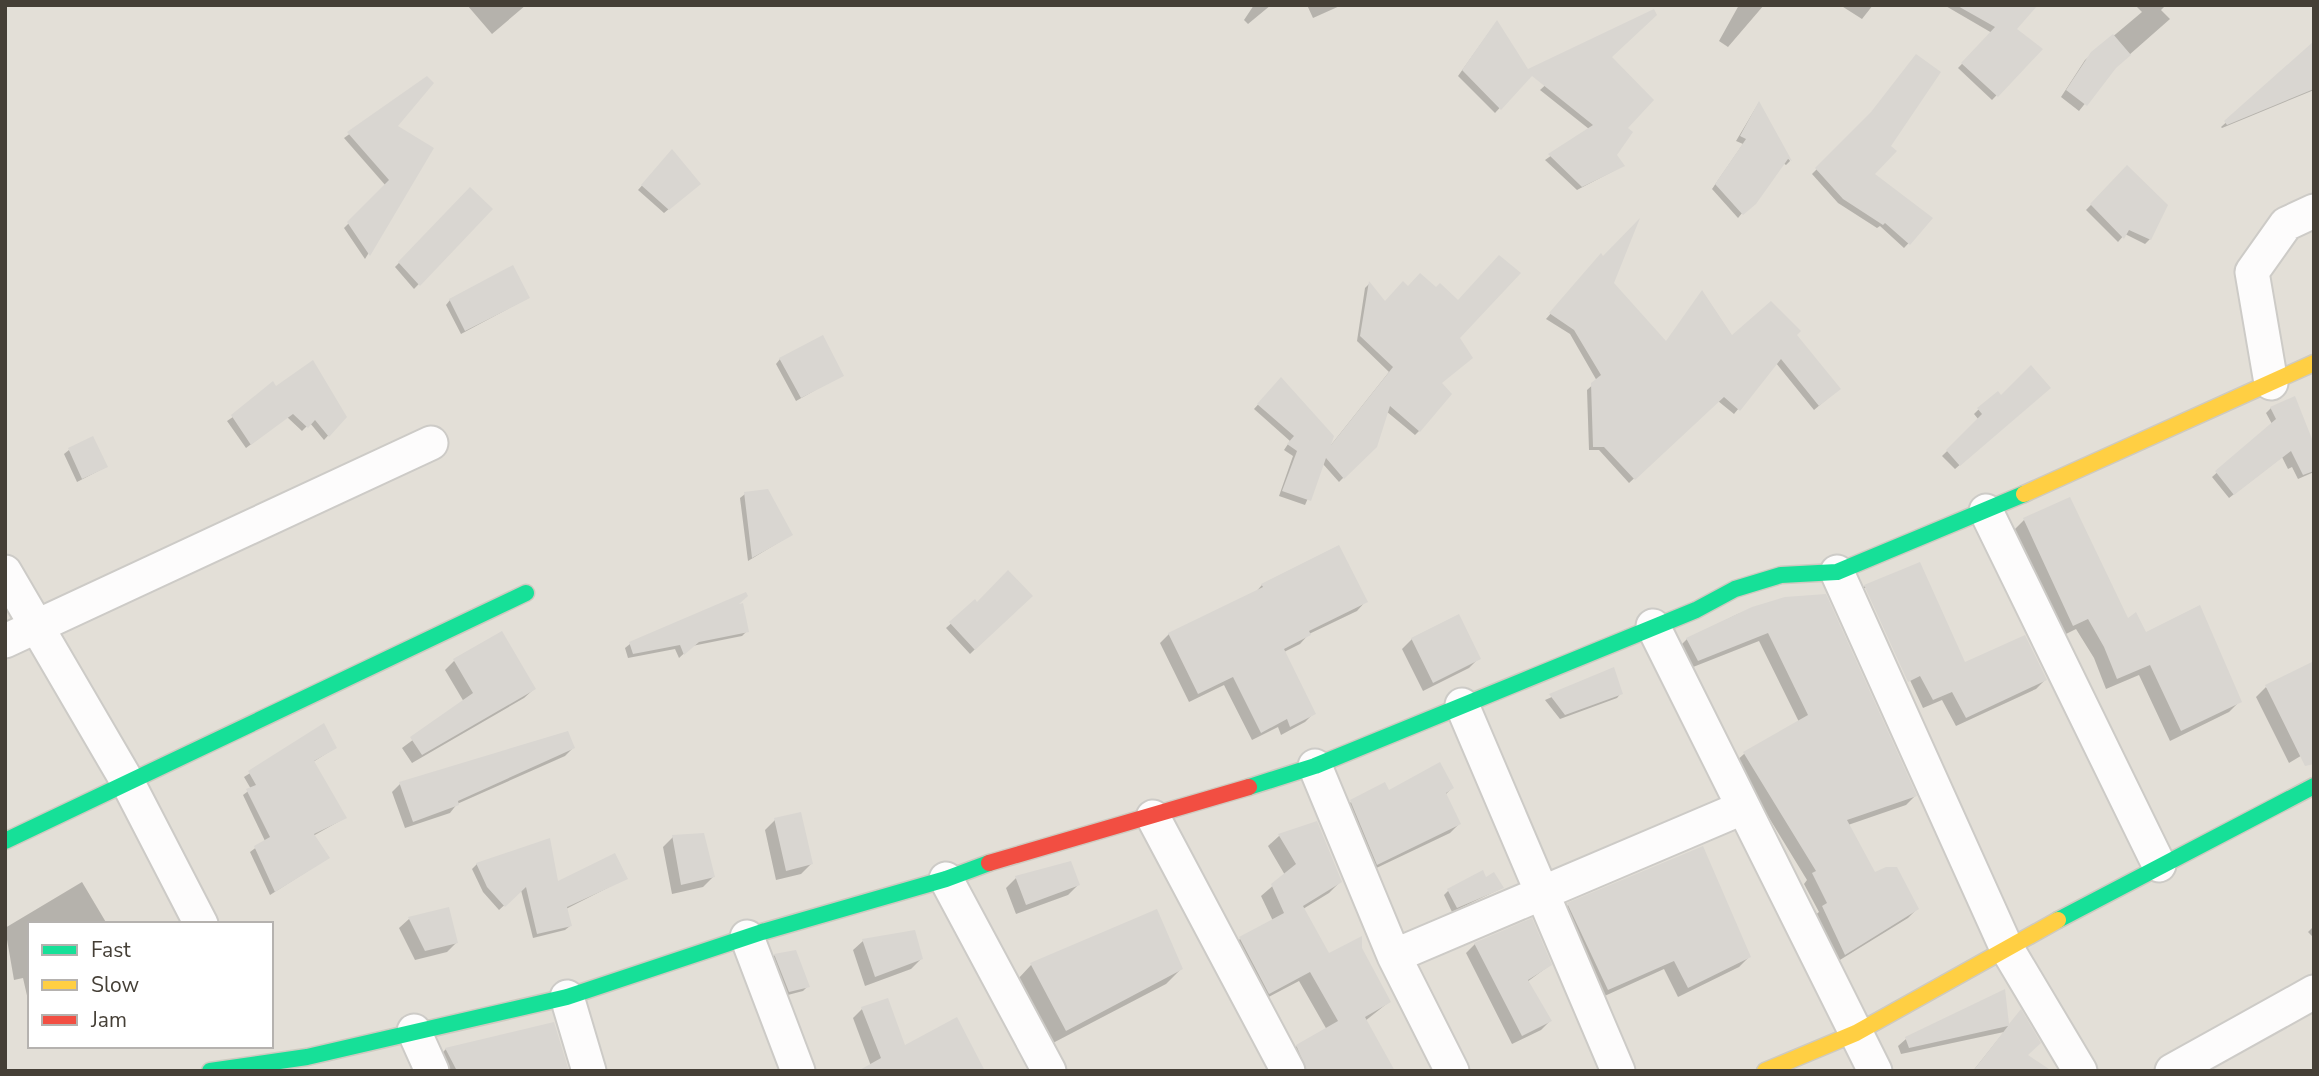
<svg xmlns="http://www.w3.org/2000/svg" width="2319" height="1076" font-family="'Nunito Sans',sans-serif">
<rect width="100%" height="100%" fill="#efeee9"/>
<path fill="#e3dfd7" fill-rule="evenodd" d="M5,5h2309v1066h-2309zM30,924h241v122h-241z"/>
<path fill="#0003" d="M467,5h59l-34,29z
M1254,5h17l-23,19 -4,-4z
M1307,5h35l-29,13z
M1739,5h25l-36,42 -9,-6z
M1840,5h33l-11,14z
M1944,5h92l-22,24 27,20 -49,51 -34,-32 34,-35z
M2135,5h31l-5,5 9,9 -58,51 -33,41 -18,-14 24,-37 57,-48z
M1493,27l37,48 -35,38 -37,-37z
M1594,41l31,87 -10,27 8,11 -46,24 -32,-30 44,-31 -49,-39z
M2314,43v47l-92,38 -1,-1z
M427,78l-32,48 37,23 -67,110 -21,-31 42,-42 -42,-48z
M1758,104l32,57 -4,4 -3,-2 -45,55 -26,-29 31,-45 -7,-3z
M1867,119l22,27 -16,29 58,44 -27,29 -24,-22 -3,2 -39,-25 -26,-29z
M672,152l22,36 -30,25 -26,-23z
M2127,168l23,71 -5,5 -20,-10 -7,8 -32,-32z
M470,190l20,20 -76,79 -19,-22z
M1597,260l15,24 53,58 130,-7 39,58 -20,17 -38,-47 -42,51 -16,-13 -89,82 -30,-33h-10l-2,-60 10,-9 -27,-47 -24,-15z
M1369,284l16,20 73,34 -39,93 -4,4 -29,-24 -11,35 -36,36 -16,-18 -18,41 -26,-9 14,-40 -9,-6 6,-9 -36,-32 27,-30 46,71 62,-78 -32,-31 8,-53z
M528,298l-67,36 -15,-29 4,-5z
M780,359l62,16 -46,26 -20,-37z
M276,388l69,29 -21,23 -14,-17 -8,8 -15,-14 -41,31 -19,-27z
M2044,392l-89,77 -13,-13 37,-36 -5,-6 4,-4 23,-13z
M2271,408l43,41v23l-16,7 -6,-12 -4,2 -6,-12 -53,41 -17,-21 60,-53 -6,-11z
M69,450l37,17 -29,15 -13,-28z
M745,494l46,41 -43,26 -8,-63z
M2069,499l58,122 113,80 -11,11 -59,29 -31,-66 -33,14 -12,-31 -18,-29 -14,7 -49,-105 11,-11z
M1262,585l103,17 -8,9 -48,23 -9,10 -16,8 30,61 -9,9 -24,13 -3,-8 -26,13 -28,-55 -35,17 -29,-59 9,-9 85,-40z
M1865,586l99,78 81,16 -9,9 -80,37 -14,-26 -19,8 -56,-120h-4l44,97 -9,5 -43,-94z
M1030,596l-60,58 -24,-26 29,-26 1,3z
M1785,598l130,198 -9,9 -58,20 27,50 42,34 -9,9 -73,45 -21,-47 5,-4 -15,-28 3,-4 -72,-118 9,-8 55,-32 -40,-81 -71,28 -10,-21 9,-9 51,-25z
M734,607l13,24 -5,5 -50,10 -13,12 -4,-9 -47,9 -3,-10 5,-4z
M1412,639l67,19 -10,10 -46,23 -21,-42z
M454,661l80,28 -10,9 -112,65 -10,-15 62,-46 -19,-32z
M1613,670l8,23 -4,5 -57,21 -15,-19z
M2266,687l48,61 -25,15 -33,-66z
M323,726l12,22 -22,14 32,56 -32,18 15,22 -58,37 -20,-43 15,-11 -22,-46 8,-6 -7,-12z
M573,748l-8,8 -108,48 -7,9 -45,15 -13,-36 8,-8z
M1452,788l-7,7 14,29 -9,9 -82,39 -26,-61 9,-9 37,-10z
M775,820l36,44 -10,10 -25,6 -11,-50z
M1316,823l24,59 -11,11 -26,16 25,47 32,-7 29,53 -24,19 28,50h-100l-7,-14 11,-11 30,-16 -28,-49 -42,22 -28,-54 11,-10 33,-18 -12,-25 24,-21 -17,-29 11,-10z
M673,837l40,40 -10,10 -31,7 -9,-47z
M477,864l80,19 68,-4 -59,30 4,17 -5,4 -32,8 -12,-48 -22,20 -16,-18 -11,-23z
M1016,878l62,7 -10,10 -52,19 -10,-26z
M1485,879l17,9 -50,24 -8,-17 4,-4z
M82,882l25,42h-77l-2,76 -5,-22 -9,2 -9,-52z
M1568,905l181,52 -10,10 -61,30 -14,-28 -66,30 -40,-84z
M448,909l9,33 -10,10 -32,8 -16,-32 10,-9z
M2314,926v12l-6,-6z
M863,941l58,18 -10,10 -46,17 -12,-36z
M1475,944l75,21 -23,17 23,39 -9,9 -29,14 -46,-91z
M775,955l33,31 -5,5 -19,5 -14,-36z
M1031,965l150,4 -15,15 -115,60 -34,-64z
M2003,992l5,34 18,29 23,16h-76l31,-39 -103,22 -3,-8 8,-7z
M862,1009l42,39 -33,18 -18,-48z
M446,1049l121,22h-128l-5,-10z"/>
<path fill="#d9d6d1" d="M1956,5h82l-21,24 26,20 -45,48 -37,-34 34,-36z
M1654,9l3,6 -45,42 42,43 -26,28 5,4 -16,23 8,11 -43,21 -34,-33 45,-29 -61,-49 -31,34 -39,-40 35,-50 31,49z
M2113,34l18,21 -15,13 -29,38 -21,-16 25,-38z
M2314,41v48l-87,36 -3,-4z
M1916,54l25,18 -50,74 6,5 -22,23 58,44 -23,27 -25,-22 -2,2 -40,-26 -28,-31 56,-56z
M427,76l7,7 -36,43 36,22 -64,108 -23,-34 42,-42 -42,-48z
M1759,101l33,60 -4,-2 -32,45 -13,11 -28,-31 31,-45 -6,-3z
M672,149l29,35 -32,26 -28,-25z
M2127,165l41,40 -17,35 -22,-10 -5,9 -34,-35z
M470,187l23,22 -73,77 -22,-24z
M1640,218l-26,65 52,58 36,-51 30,45 39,-34 30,30 -4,4 44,54 -22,17 -38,-47 -41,52 -16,-14 -89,83 -31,-33h-11l-2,-64 10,-8 -27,-45 -25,-17 52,-60 2,3z
M1499,255l22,18 -61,65 13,20 -31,25 10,11 -32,38 -30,-26 -13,41 -33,32 -18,-21 -15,43 -29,-10 15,-40 -10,-7 7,-8 -37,-32 24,-27 53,59 -3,9 62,-78 -33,-31 9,-55 16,20 18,-20 5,5 12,-13 16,14 4,-4 18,17z
M513,265l17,33 -65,33 -16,-32z
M823,335l21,41 -43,22 -22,-40z
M313,360l34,57 -18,20 -14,-17 -7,8 -15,-14 -42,31 -20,-30 42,-34 3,5z
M2031,365l20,23 -91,78 -14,-16 36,-36 -5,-6 21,-17 3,4z
M2295,396l19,48v27l-11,4 -12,-24 -57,44 -19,-24 61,-52 -6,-12z
M93,436l15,31 -26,12 -14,-31z
M768,489l25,46 -41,23 -8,-66z
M2070,497l58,121 8,-6 10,20 54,-27 42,97 -61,29 -31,-66 -33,14 -13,-32 -16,-28 -15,7 -50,-108z
M1339,545l29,57 -59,29 2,4 -27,14 32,65 -26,13 -3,-8 -26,14 -28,-56 -35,17 -30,-61 95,-46 -2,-3z
M1920,562l45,100 60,-27 22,45 -81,38 -14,-26 -19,8 -13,-24 -12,6 -44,-97z
M1008,570l25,26 -58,54 -26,-28 26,-23 2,3z
M746,592l2,4 -9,8 4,-1 6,29 -50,10 -15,13 -4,-10 -47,9 -4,-12z
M1826,594l91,202 -70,24 28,52 11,-5h11l22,42 -74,46 -23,-49 5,-3 -15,-30 4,-2 -73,-119 65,-37 -40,-82 -70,28 -12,-23 66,-31 33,-10z
M1459,614l22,45 -48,24 -22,-45z
M502,631l34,58 -114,66 -12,-18 63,-44 -20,-34z
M2314,661v103l-9,2 -40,-81z
M1614,667l9,27 -58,21 -16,-21z
M324,723l13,25 -23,13 33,57 -33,16 16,24 -55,34 -21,-46 16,-9 -24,-48 10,-4 -8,-14z
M568,731l7,17 -117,53 1,4 -46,17 -14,-40z
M1440,762l14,26 -8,5 15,31 -84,41 -27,-65 35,-18 4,8z
M801,812l12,52 -27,7 -12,-53z
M1317,821l25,61 -39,24 26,47 33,-17v12l29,54 -26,15 30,54h-88l-11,-26 42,-24 -28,-49 -41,22 -30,-57 45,-24 -13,-29 25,-20 -18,-30z
M704,833l11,44 -34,8 -9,-50z
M550,838l8,43 57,-28 13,26 -61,28 5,19 -35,8 -11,-47 -21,20 -18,-20 -11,-24z
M1703,846l48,111 -63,31 -14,-27 -66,29 -41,-87z
M1071,861l9,24 -54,20 -11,-29z
M1483,870l3,7 8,-5 10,16 -47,20 -10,-19z
M449,907l9,36 -33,8 -17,-34z
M1157,909l26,60 -117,62 -36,-68z
M1532,918l20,47 -24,15 24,41 -30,15 -48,-93z
M915,930l8,29 -48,18 -13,-38z
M796,950l14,37 -21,5 -15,-38z
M2005,989l4,35 12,-15 20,34 -13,12 24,16h-79l35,-45 -99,22 -4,-11z
M888,998l17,47 52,-28 28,54h-127l23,-13 -20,-51z
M554,1022l15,49h-112l-12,-23z"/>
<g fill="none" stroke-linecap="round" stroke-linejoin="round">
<defs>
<path id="street" d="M2271,383l-19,-111 34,-48 28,-13
M1986,511l173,354
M5,572l122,209 74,143
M1837,572l169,375 74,124
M1653,626l222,445
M5,641l426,-198
M1462,705l156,366
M1315,766l79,190 58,115
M1153,817l135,254
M946,879l103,192
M747,937l51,134
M1394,956l348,-148
M567,997l22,74
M414,1031l18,40
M2172,1071l142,-79"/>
<path id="fast" d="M1249,787l66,-21 381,-156 39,-21 46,-14 56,-3 187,-78
M5,841l521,-248
M2058,920l256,-134
M210,1071l97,-14 260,-60 195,-65 184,-53 43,-16"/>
<path id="slow" d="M2024,494l290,-131
M1765,1071l91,-38 202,-113"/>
<path id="jam" d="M989,863l260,-76"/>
</defs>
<use href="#street" stroke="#cdcbc7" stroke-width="37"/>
<use href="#fast" stroke="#cecac0" stroke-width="19"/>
<use href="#slow" stroke="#cecac0" stroke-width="19"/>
<use href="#jam" stroke="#cecac0" stroke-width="19"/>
<use href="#street" stroke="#fdfcfc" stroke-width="33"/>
<use href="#fast" stroke="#16e098" stroke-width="16"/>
<use href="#slow" stroke="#ffcf43" stroke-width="16"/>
<use href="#jam" stroke="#f24e42" stroke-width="16"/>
</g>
<rect width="2319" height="1076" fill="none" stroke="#453f36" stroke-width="14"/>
<rect x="28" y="922" width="245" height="126" fill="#ffffff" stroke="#b5b2af" stroke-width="2"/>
<rect x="42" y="945" width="35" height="10" fill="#16e098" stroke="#b5b2af" stroke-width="2"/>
<text x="91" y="957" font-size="21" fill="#453f36">Fast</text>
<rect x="42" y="980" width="35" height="10" fill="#ffcf43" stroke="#b5b2af" stroke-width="2"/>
<text x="91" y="992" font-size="21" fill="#453f36">Slow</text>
<rect x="42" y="1015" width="35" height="10" fill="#f24e42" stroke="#b5b2af" stroke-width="2"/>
<text x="91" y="1027" font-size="21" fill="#453f36">Jam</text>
</svg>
